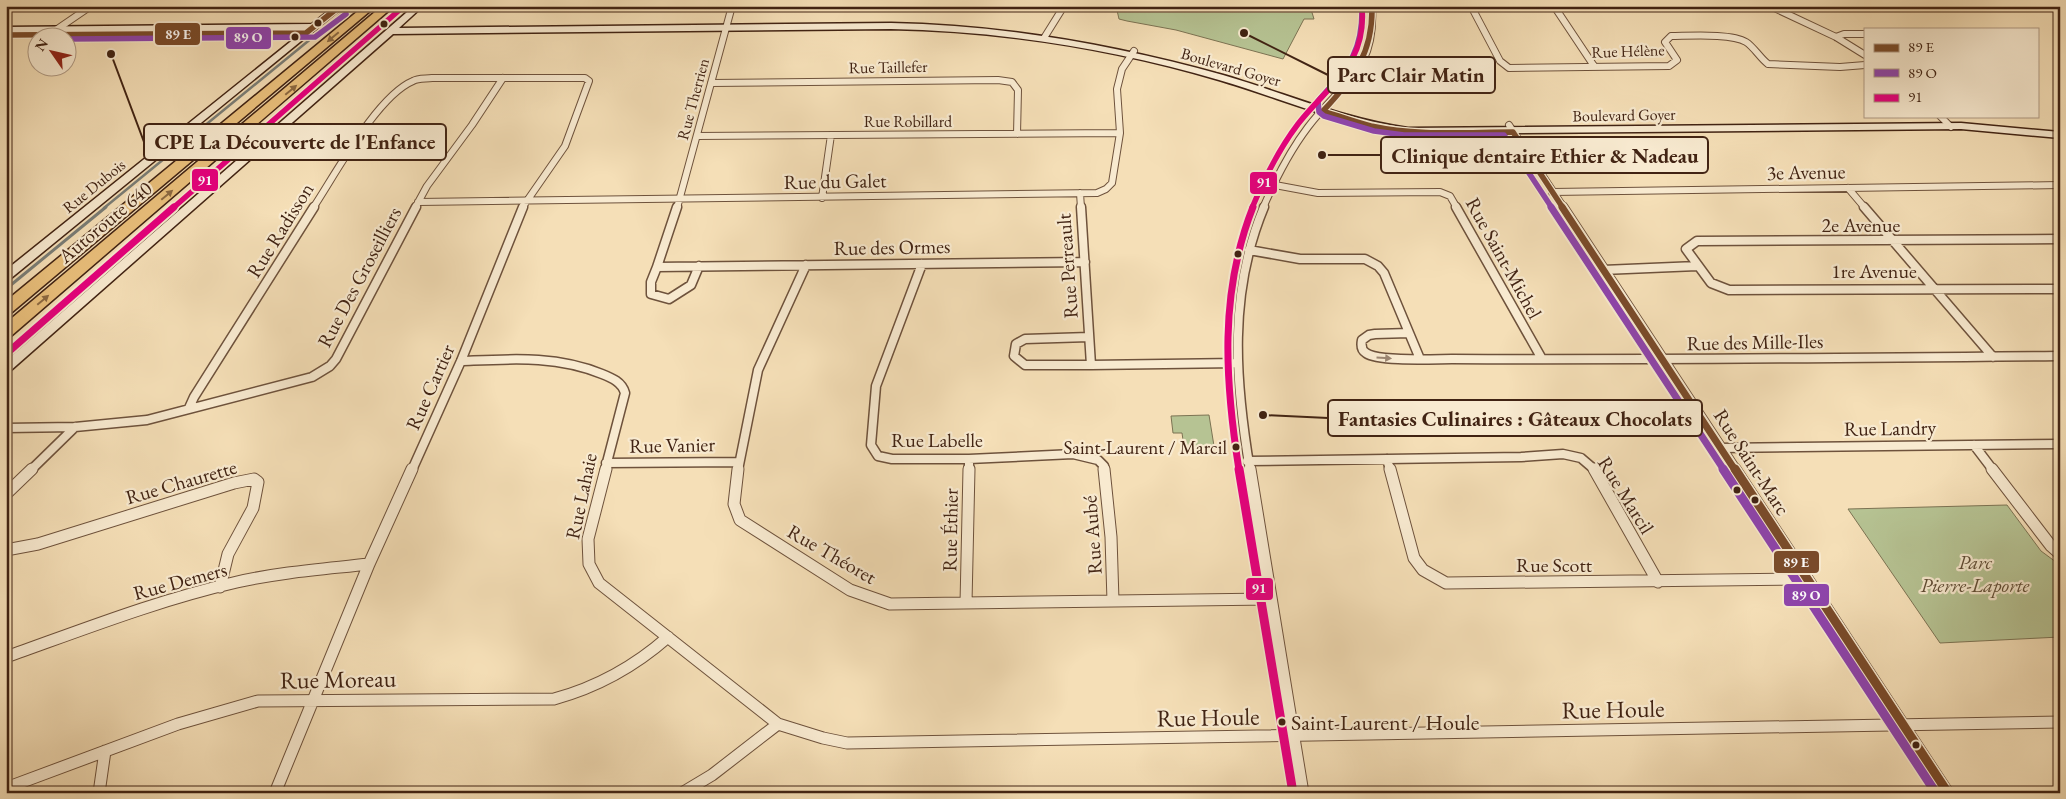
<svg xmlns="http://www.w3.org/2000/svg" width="2066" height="799" font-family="'EB Garamond',serif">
<rect width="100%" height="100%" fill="#f5dfb7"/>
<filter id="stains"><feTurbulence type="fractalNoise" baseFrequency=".004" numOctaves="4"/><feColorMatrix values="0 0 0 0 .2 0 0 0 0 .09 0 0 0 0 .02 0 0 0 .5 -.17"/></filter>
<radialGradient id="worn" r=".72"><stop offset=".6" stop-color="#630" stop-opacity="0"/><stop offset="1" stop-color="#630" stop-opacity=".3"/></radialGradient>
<path fill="#b6c393" stroke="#7c7353" d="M1116,6h194l4,13h-10l-21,40 -107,-29 -49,-9 -8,-2z
M1209,415l5,31 -30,1 -2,-14h-9l-2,-17z
M2007,505l34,46 19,14v72l-120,6 -92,-134z"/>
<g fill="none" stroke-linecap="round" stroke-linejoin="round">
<path stroke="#7a7e77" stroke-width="2.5" d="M104,208l247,-202"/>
<path stroke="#7a7e77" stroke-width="3" d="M6,289l100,-82"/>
<defs>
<path id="street-far2" d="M1471,6l29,55 9,7 160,-2 8,-6 -12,-18 6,-6c17,0 61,-3 75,6 8,5 14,16 22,22l72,3 25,-2
M1554,6l40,60
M1770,6l66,31 29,18
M50,34l41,-28
M1836,37l8,-3h21
M1044,38l20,-32
M711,83l287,-3 14,2 6,8 -1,44
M1940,116l11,11
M1509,125l55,83
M697,136l423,-3
M1275,185l43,8 122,-1 10,4 7,12
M1848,188l17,20
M1552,192l508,-7
M1080,193l1,15
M822,198l9,-63
M418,202l679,-9 9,-4 6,-6 8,-50 -3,-44 5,-20 12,-18
M313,208c22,-33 64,-112 100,-127 5,-3 13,-2 19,-3h153l4,3 -24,65 -43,62
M415,208l12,-22 45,-61 31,-47
M677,208l55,-202
M1263,208c12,-28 26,-56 45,-81 35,-46 68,-55 64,-121"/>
<path id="street-far1" d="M677,207l-20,60 428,-5
M1081,207l10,158 146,-2
M1456,207l86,152
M1563,207l173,263
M1864,207l129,150
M2060,239l-363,2 -11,8 25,34 18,7 331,-1
M1249,250l51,9h65l13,7 6,7 36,86
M922,264l-46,122 -5,59 7,11 14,3h77l104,-5 25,6 6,6v4
M657,267l-6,15v12l18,5 22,-14 8,-19
M1603,270l94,-4
M1409,333l-34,1 -6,1 -7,5c-1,5 -1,10 4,13 12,9 69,6 86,6 203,1 405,-1 608,-3
M1089,337l-64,2 -9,5 -2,12 11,9h66
M461,361c49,-2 95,-6 141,13 10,4 20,8 23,19l-20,77
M189,408l5,-11 120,-190
M6,428l69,-1 72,-7 165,-43 18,-11 6,-7 80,-152
M1974,445l19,25
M1720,448l340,-4
M1387,459l3,11
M1247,461l274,-4 42,-3 18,4 14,12
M606,463l133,-1
M31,470l44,-43
M412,470l49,-109 62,-154
M738,470l20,-100 48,-105
M969,470v-11
M1250,470c-15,-89 -22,-177 14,-263"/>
<path id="street" d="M606,469l-18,70 1,25 10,19 179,141 45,14 24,5 1213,-21
M738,469l-4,35 6,16 110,70 40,14 380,-5
M1104,469l7,68 2,64
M1250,469l53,324
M1390,469l24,89 9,12 23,13 360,-4
M1594,469l64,113
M1735,469l213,324
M1992,469l59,77 9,8
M6,494l26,-25
M6,550l32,-6 196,-61 20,-4 4,3 -5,26 -25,46 -8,33
M966,603l3,-134
M6,657c76,-27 152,-57 231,-75 44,-10 88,-13 132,-18
M6,788l172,-64 80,-23 296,-2c44,-12 80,-32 114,-62
M99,793l6,-42
M275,793l94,-229 43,-95
M682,793l30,-18 66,-51"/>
<path id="secondary" d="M335,6h9l-334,273 -4,1v-10l299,-240 -299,3v-6l306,-3z
M414,6h9l-24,22 492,-5c112,2 224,22 332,52 62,18 120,44 185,53l553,-5 99,9v6l-99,-9 -553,5c-66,-9 -125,-35 -189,-54 -105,-31 -218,-49 -328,-51l-498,5 -383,337 -4,1v-11z
M2051,6h9v7z"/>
<path id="highway" d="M364,6h12l-365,307 -5,1v-13z
M382,6h12l-383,330 -5,1v-14z"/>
</defs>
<use href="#street-far2" stroke="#6e523c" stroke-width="8"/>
<use href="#street-far1" stroke="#6e523c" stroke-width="11"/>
<use href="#street" stroke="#6e523c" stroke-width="13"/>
<use href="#secondary" stroke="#412313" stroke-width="3"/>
<use href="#highway" stroke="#412313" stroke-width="3"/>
<use href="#street-far2" stroke="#f8ead0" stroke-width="6"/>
<use href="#street-far1" stroke="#f8ead0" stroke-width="8"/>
<use href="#street" stroke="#f8ead0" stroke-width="11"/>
<use href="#secondary" fill="#f8ead0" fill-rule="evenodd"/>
<use href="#highway" fill="#eac07c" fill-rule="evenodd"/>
<defs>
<path id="bus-1-far2" d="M1372,6c1,47 -18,72 -49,105 16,5 32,11 48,15 46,10 95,6 142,6l50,76
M6,35l300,-2 34,-27"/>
<path id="bus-1-far1" d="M1562,207l173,263"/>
<path id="bus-1" d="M1735,469l213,324"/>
<path id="bus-2-far2" d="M1362,7c1,47 -15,61 -44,94l1,11 5,4 50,15 30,4h100l48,73
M68,39l247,-2 31,-23"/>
<path id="bus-2-far1" d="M1551,207l173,263"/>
<path id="bus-2" d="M1723,469l213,324"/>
<path id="bus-3-far2" d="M173,208l231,-202
M1252,208c12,-29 27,-59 46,-84 32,-41 69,-59 64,-117"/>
<path id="bus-3-far1" d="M6,354l168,-147
M1239,470c-14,-89 -20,-177 14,-263"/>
<path id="bus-3" d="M1239,469l54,324"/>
</defs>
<use href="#bus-1-far2" stroke="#f8ead0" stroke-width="8"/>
<use href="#bus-1-far1" stroke="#f8ead0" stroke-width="11"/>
<use href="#bus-1" stroke="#f8ead0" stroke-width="12"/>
<use href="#bus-2-far2" stroke="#f8ead0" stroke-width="8"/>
<use href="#bus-2-far1" stroke="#f8ead0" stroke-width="11"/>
<use href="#bus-2" stroke="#f8ead0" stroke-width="12"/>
<use href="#bus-3-far2" stroke="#f8ead0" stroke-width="8"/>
<use href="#bus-3-far1" stroke="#f8ead0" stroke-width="11"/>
<use href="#bus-3" stroke="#f8ead0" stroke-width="12"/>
<use href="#bus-1-far2" stroke="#7a4b2a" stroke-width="5.5"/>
<use href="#bus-1-far1" stroke="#7a4b2a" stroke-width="7"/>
<use href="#bus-1" stroke="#7a4b2a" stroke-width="9"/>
<use href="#bus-2-far2" stroke="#8e44ad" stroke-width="5.5"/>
<use href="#bus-2-far1" stroke="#8e44ad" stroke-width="7"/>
<use href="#bus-2" stroke="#8e44ad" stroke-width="9"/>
<use href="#bus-3-far2" stroke="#e5007d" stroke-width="5.5"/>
<use href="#bus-3-far1" stroke="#e5007d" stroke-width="7"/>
<use href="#bus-3" stroke="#e5007d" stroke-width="9"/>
</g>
<defs><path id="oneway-solid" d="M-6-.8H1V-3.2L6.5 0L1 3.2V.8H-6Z" transform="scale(1.25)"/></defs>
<g fill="#8d6a42">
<use href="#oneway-solid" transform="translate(333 37) rotate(140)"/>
<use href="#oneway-solid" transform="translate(291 90) rotate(-40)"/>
<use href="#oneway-solid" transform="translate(167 195) rotate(-40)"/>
<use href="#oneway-solid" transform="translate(43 300) rotate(-40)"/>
</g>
<use fill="#9c8672" href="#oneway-solid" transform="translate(1384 358) rotate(4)"/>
<g fill="#412313" stroke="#f8ead0" stroke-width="2">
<circle cx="318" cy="23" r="4.5"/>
<circle cx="384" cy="24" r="4.5"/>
<circle cx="295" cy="37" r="4.5"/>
<circle cx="1238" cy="254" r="4.5"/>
<circle cx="1236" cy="447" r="4.5"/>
<circle cx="1737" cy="490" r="4.5"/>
<circle cx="1755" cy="500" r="4.5"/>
<circle cx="1282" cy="722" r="4.5"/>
<circle cx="1916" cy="745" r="4.5"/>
</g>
<g text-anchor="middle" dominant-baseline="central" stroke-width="4.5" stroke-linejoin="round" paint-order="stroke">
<g font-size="16" fill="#412313" stroke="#f8ead0">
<text transform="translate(1628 51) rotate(-2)">Rue Hélène</text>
<text transform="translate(888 67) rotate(-1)">Rue Taillefer</text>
<text transform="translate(1231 67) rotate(16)">Boulevard Goyer</text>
<text transform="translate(693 99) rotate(-75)">Rue Therrien</text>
<text transform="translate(1624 115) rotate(-1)">Boulevard Goyer</text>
<text x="908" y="121">Rue Robillard</text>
<text transform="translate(94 186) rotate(-39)">Rue Dubois</text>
</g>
<g font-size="19" fill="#412313" stroke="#f8ead0" text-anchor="end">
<text x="1227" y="447">Saint-Laurent / Marcil</text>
</g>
<g font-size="20" fill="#412313" stroke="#f8ead0">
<text transform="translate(1806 172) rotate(-1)">3e Avenue</text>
<text transform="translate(835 181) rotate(-1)">Rue du Galet</text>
<text transform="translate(105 222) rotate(-40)">Autoroute 640</text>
<text x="1861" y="225">2e Avenue</text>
<text transform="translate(280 230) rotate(-58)">Rue Radisson</text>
<text transform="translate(892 247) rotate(-1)">Rue des Ormes</text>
<text transform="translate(1504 258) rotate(61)">Rue Saint-Michel</text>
<text transform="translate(1067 266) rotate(-94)">Rue Perreault</text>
<text x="1874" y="271">1re Avenue</text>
<text transform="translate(359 277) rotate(-62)">Rue Des Groseilliers</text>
<text transform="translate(1755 342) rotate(-1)">Rue des Mille-Iles</text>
<text transform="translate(430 387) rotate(-66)">Rue Cartier</text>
<text transform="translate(1890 428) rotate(-1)">Rue Landry</text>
<text x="937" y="440">Rue Labelle</text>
<text transform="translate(672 445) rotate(-1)">Rue Vanier</text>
<text transform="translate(1752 462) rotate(57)">Rue Saint-Marc</text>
<text transform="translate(181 482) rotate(-16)">Rue Chaurette</text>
<text transform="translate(1626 495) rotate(58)">Rue Marcil</text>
<text transform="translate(581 496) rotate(-78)">Rue Lahaie</text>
<text transform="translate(950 530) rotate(-89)">Rue Éthier</text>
<text transform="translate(1092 535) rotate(-94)">Rue Aubé</text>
<text transform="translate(832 554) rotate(30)">Rue Théoret</text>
<text x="1554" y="565">Rue Scott</text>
<text transform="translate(180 581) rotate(-15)">Rue Demers</text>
</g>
<g font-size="20" font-style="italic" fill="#5e4b33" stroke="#f8ead0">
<text x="1975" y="562">Parc<tspan x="1975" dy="23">Pierre-Laporte</tspan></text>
</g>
<g font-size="22" fill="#412313" stroke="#f8ead0" text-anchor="start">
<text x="1291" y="722">Saint-Laurent / Houle</text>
</g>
<g font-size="24" fill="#412313" stroke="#f8ead0">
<text transform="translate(338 679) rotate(-1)">Rue Moreau</text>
<text transform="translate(1613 709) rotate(-1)">Rue Houle</text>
<text transform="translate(1208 717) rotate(-1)">Rue Houle</text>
</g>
</g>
<path fill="none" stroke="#412313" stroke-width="2" d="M1244 33L1328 75M111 54L144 142M1322 155L1381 155M1263 415L1328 418"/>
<g fill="#412313" stroke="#f8ead0" stroke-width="2">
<circle cx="1244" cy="33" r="5"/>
<circle cx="111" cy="54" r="5"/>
<circle cx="1322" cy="155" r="5"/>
<circle cx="1263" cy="415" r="5"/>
</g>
<g fill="#f8ead0" stroke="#412313" stroke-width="2">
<rect x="1328" y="57" width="167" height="36" rx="5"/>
<rect x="144" y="124" width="302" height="36" rx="5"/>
<rect x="1381" y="137" width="327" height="36" rx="5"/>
<rect x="1328" y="400" width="374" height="36" rx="5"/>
</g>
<g font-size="21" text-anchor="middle" font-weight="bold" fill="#412313">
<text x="1411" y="82">Parc Clair Matin</text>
<text x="295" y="149">CPE La Découverte de l'Enfance</text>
<text x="1545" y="163">Clinique dentaire Ethier &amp; Nadeau</text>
<text x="1515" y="426">Fantasies Culinaires : Gâteaux Chocolats</text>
</g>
<g stroke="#f8ead0" stroke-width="2">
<rect x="154" y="22" width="47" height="24" rx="5" fill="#7a4b2a"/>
<rect x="225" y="26" width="47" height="24" rx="5" fill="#8e44ad"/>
<rect x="191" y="168" width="28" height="24" rx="5" fill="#e5007d"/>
<rect x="1249" y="171" width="29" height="24" rx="5" fill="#e5007d"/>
<rect x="1773" y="550" width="47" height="24" rx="5" fill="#7a4b2a"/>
<rect x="1245" y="577" width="29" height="24" rx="5" fill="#e5007d"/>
<rect x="1783" y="583" width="47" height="24" rx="5" fill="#8e44ad"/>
</g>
<g font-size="14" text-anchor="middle" font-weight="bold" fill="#fff">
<text x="178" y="39">89 E</text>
<text x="248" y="42">89 O</text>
<text x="205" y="185">91</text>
<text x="1264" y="187">91</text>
<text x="1796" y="567">89 E</text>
<text x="1259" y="593">91</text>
<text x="1806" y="600">89 O</text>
</g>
<rect width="2066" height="799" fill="none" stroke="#f5dfb7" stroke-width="25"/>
<rect x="8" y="8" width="2051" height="784" fill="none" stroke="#412313" stroke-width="2.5"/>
<rect x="12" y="12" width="2041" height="774" fill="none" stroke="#412313"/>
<rect x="1864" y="28" width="175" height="90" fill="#f8ead0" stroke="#af9a84"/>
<rect x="1874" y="44" width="25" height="8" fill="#7a4b2a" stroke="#af9a84"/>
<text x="1908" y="52" font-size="15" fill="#412313">89 E</text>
<rect x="1874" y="69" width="25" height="8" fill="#8e44ad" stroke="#af9a84"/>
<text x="1908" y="78" font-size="15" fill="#412313">89 O</text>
<rect x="1874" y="94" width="25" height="8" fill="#e5007d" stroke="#af9a84"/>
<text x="1908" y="102" font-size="15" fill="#412313">91</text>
<g transform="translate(52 52) rotate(304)"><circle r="24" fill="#f8ead0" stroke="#af9a84"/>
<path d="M0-4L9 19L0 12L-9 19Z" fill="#8f2418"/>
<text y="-8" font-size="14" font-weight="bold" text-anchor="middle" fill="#412313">N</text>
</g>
<rect width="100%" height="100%" filter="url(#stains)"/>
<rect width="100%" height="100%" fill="url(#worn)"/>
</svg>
